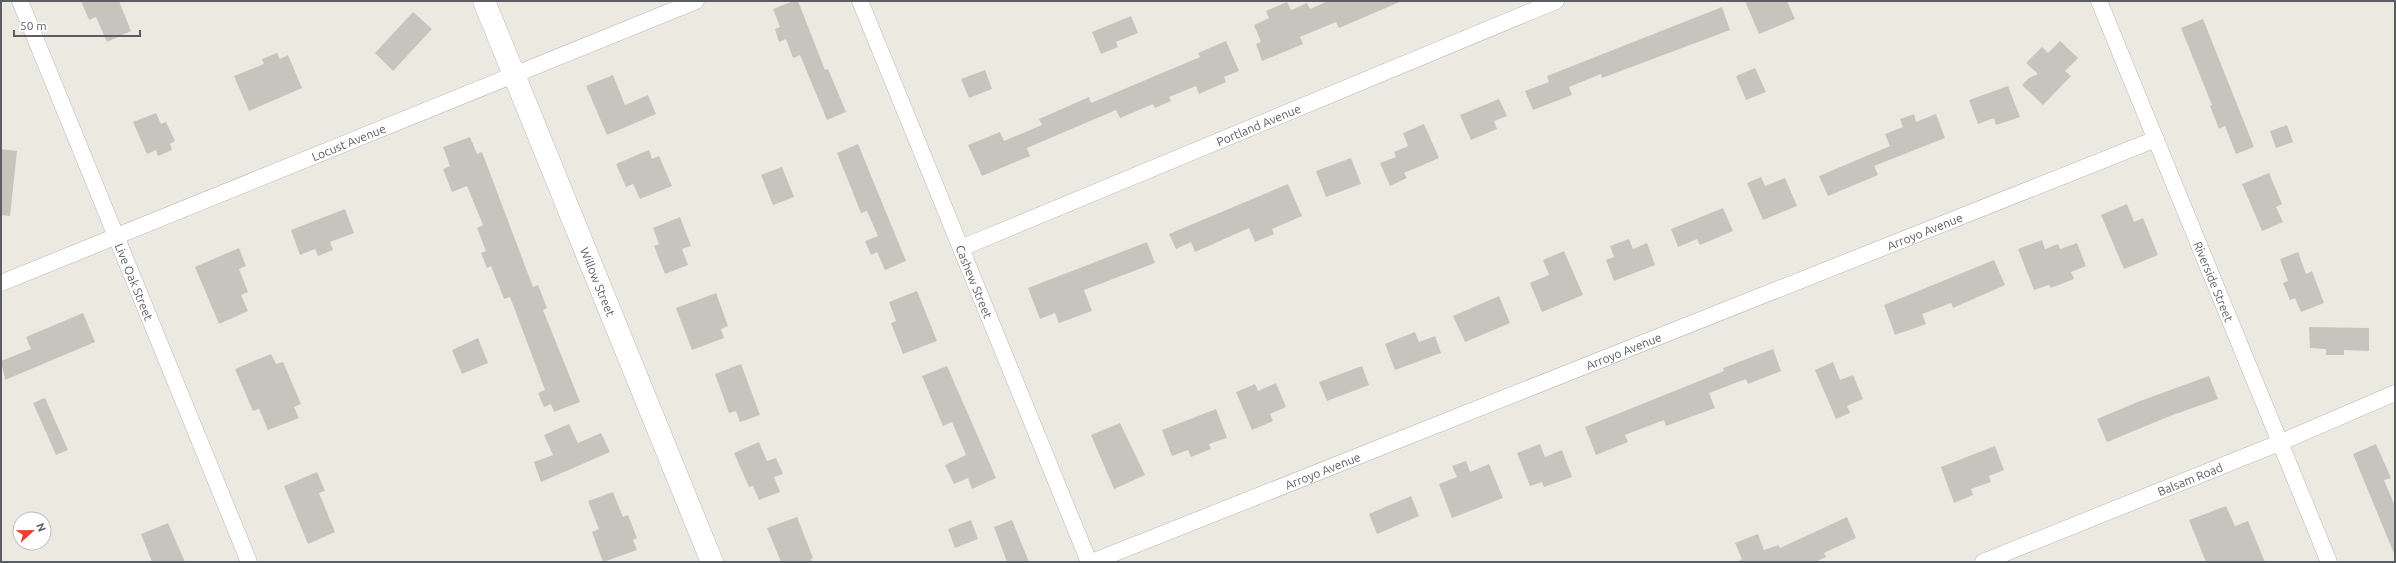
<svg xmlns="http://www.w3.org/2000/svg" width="2396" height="563" font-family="Ubuntu,sans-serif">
<rect width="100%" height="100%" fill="#eceae0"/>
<path fill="#c7c4be" d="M81,1h38l12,30 -24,11 -11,-25 -7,3z
M793,1h5l27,69 3,-1 18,43 -19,8 -27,-65 -7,3 -7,-19 -7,3 -4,-13 5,-2 -7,-18z
M1328,1h74l-63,27 -3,-6 -36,15 3,7 -41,17 -6,-17 5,-2 -7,-17 15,-7 -3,-7 21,-9 4,8 16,-7 3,6z
M1745,1h42l8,18 -36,15z
M1722,7l8,23 -128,48 -1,-4 -32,13 3,8 -39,15 -8,-19 24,-9 -2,-6z
M413,12l19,17 -39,42 -18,-18z
M1131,16l7,17 -22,9 2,5 -17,7 -9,-22z
M2203,19l51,128 -18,7 -11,-28 -6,3 -9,-23 2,-1 -31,-77z
M1226,41l13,30 -15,6 2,5 -27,12 -3,-8 -27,11 2,4 -16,7 -2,-4 -33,14 -4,-8 -89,38 3,8 -48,20 -14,-31 32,-13 4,9 38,-16 -3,-6 50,-22 2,6 109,-46 -2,-4z
M2060,41l18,17 -13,13 6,5 -28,29 -21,-20 7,-7 9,-4 -12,-11 16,-16 6,6z
M277,53l3,6 8,-4 14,33 -53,23 -15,-35 30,-12 -2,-5z
M1755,68l11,24 -20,8 -10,-24z
M985,70l7,19 -23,9 -8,-19z
M613,75l12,30 23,-10 8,19 -49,21 -21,-49z
M2008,86l12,31 -24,8 -2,-7 -16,6 -9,-24z
M1499,99l8,17 -13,5 3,8 -26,11 -11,-25z
M156,113l5,11 5,-2 9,19 -5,3 2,6 -14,6 -2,-6 -9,4 -14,-32z
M1914,114l2,8 20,-8 9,24 -71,28 4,9 -50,21 -9,-20 71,-30 -5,-12 18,-7 -3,-8z
M1424,124l15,34 -35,15 3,5 -17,8 -10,-23 16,-6 -2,-5 14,-6 -5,-13z
M2287,125l6,17 -17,6 -6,-17z
M470,137l7,17 5,-2 51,135 5,-2 9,23 -4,2 37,92 -26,10 -3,-8 -7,3 -6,-14 7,-3 -35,-93 -6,2 -13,-33 -4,2 -6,-15 5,-2 -9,-23 6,-3 -16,-39 -15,6 -9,-23 7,-3 -7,-19z
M858,144l48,117 -21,9 -8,-18 -6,3 -6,-14 13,-5 -11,-25 -6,2 -24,-60z
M1,149l16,2 -7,65 -9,-1z
M649,150l3,9 7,-3 13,30 -32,13 -7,-15 -7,3 -10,-23z
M1351,158l10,26 -35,13 -10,-26z
M782,167l12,30 -21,8 -12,-30z
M2269,173l13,31 -6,3 7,15 -21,9 -20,-47z
M1761,177l4,9 20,-8 12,28 -34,14 -16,-37z
M1288,184l14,32 -30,13 2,5 -19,8 -6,-14 -54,24 -4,-10 -15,7 -7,-15z
M2127,204l7,18 9,-4 15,37 -34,14 -23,-54z
M1723,208l10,23 -33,14 -3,-6 -19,8 -7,-18z
M345,209l9,24 -24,9 3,8 -15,6 -3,-7 -15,6 -9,-25z
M680,217l11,29 -9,3 6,16 -23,9 -11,-28 5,-2 -6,-16z
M1629,239l4,10 14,-6 8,22 -41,16 -8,-21 8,-3 -4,-11z
M2042,240l3,9 13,-5 2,5 17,-6 9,23 -15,6 3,7 -23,9 -2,-3 -15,5 -16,-41z
M1147,242l8,21 -71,27 8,21 -33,12 -4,-10 -15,6 -12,-31z
M239,248l7,18 -7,3 9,23 -7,3 7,16 -29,13 -24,-57z
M1564,251l19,44 -41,17 -12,-29 19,-8 -6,-15z
M2298,252l8,22 6,-3 12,32 -23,9 -6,-14 -5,2 -7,-17 5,-2 -8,-22z
M1994,260l11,25 -52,23 -2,-5 -29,11 4,10 -31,11 -11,-30z
M917,291l20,50 -34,13 -12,-31 5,-2 -7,-19z
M716,293l12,33 -7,3 3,9 -32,12 -16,-42z
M1499,296l11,27 -45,19 -12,-26z
M83,313l12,29 -90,38 -4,-19 30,-12 -5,-12z
M2309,327l60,1v23l-25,-1v5h-18v-6l-16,-1z
M1415,332l4,10 16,-6 6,17 -46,17 -10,-26z
M478,338l10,25 -26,11 -10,-24z
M1773,349l8,22 -33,13 -2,-5 -37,14 6,15 -49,18 -2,-6 -39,15 3,7 -32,13 -11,-28 139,-56 -1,-3z
M271,354l5,10 7,-2 18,42 -7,3 5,11 -31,12 -9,-21 -6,2 -18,-42z
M1833,362l7,18 13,-5 10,24 -16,7 3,7 -14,6 -21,-49z
M741,364l19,51 -20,7 -4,-11 -7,2 -14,-39z
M947,366l49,112 -24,11 -4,-11 -14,6 -9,-19 21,-10 -14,-33 -9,4 -21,-50z
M1362,366l7,19 -42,16 -8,-19z
M2209,376l9,23 -48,17 -63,26 -10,-23 43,-18z
M1276,383l10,24 -16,7 3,7 -21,9 -16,-38 19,-8 3,7z
M45,398l23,52 -12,5 -23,-52z
M1216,409l11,29 -18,6 2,5 -20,8 -3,-7 -16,6 -10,-26z
M1120,423l25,52 -31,14 -23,-54z
M569,424l9,19 23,-10 9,19 -69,30 -7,-20 19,-7 -9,-20z
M759,442l8,19 9,-3 7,16 -9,3 6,15 -21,8 -6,-14 -4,1 -15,-34z
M1540,444l5,13 17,-7 10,27 -28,10 -2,-5 -12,4 -13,-33z
M2376,444l15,34 -7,2 11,26v50l-42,-102z
M1995,446l9,24 -15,6 2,6 -20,7 2,6 -19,8 -13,-36z
M1466,461l4,11 19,-8 14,34 -51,20 -13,-34 18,-7 -5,-11z
M317,472l8,19 -6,2 16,39 -27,12 -24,-58z
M613,492l10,25 5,-2 9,23 -4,2 4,10 -34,12 -11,-30 7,-3 -11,-28z
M1411,496l8,20 -42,18 -8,-20z
M2226,506l9,20 13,-5 17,41h-59l-17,-42z
M797,517l16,41 -2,1 1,3h-31l-14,-34z
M1847,517l9,21 -32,15 2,4 -11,5h-78l5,-3 -7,-16 23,-9 6,16 14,-5 2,3z
M971,520l7,19 -23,9 -7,-19z
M1012,520l17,42h-22l-13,-35z
M168,523l17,39h-33l-11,-28z"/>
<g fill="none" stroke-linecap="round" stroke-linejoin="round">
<defs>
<g id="street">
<path id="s1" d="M20,1l229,561"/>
<path id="s2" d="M860,1l229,561"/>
<path id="s3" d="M2099,1l230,561"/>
<path id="s4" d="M961,248l595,-247"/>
<path id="s5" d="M1,283l695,-282"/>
<path id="s6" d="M1092,562l1064,-423"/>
<path id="s7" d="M1983,562l296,-119 116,-50"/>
</g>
<g id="secondary">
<path id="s8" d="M484,1l228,561"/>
</g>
</defs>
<use href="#street" stroke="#b6b8bd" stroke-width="17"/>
<use href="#secondary" stroke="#b6b9bf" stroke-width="23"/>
<use href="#street" stroke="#fff" stroke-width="16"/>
<use href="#secondary" stroke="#fff" stroke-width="22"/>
</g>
<g text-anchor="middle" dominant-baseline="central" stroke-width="3.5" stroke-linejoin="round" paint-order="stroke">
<g font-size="12" fill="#595c61" stroke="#fff">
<text stroke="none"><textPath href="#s4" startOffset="322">Portland Avenue</textPath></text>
<text stroke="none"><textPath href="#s5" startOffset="375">Locust Avenue</textPath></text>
<text stroke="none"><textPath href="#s6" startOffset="896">Arroyo Avenue</textPath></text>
<text stroke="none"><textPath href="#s1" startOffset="303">Live Oak Street</textPath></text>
<text stroke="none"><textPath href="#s8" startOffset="303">Willow Street</textPath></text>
<text stroke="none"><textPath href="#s3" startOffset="303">Riverside Street</textPath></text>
<text stroke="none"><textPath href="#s2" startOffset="303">Cashew Street</textPath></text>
<text stroke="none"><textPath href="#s6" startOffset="572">Arroyo Avenue</textPath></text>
<text stroke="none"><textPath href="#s6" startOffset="248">Arroyo Avenue</textPath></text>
<text stroke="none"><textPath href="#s7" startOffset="223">Balsam Road</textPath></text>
</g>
</g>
<rect width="2396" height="563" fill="none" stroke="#595c61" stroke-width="4"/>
<g transform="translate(32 531) rotate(68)"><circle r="19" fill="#ffffff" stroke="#bdbec0"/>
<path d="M0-3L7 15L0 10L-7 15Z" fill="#e6422c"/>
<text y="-6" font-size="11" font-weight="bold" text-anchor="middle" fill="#595c61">N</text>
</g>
<path d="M14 30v6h126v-6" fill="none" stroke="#595c61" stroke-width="2"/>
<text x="20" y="30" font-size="12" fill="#595c61" stroke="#ffffff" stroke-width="3" paint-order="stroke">50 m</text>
</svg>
